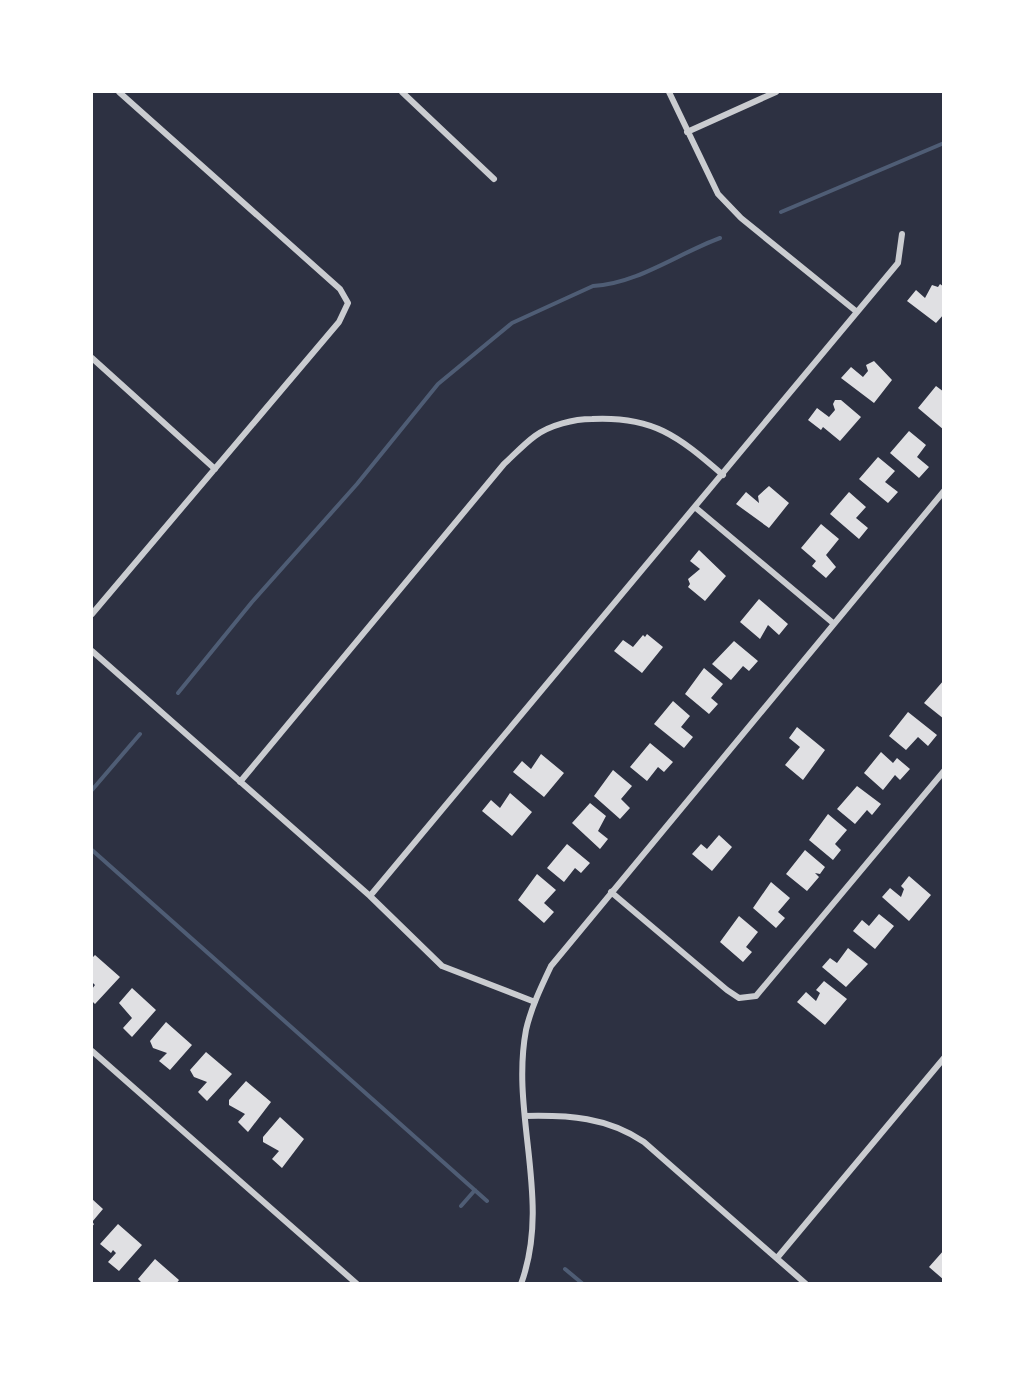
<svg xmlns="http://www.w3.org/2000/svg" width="1035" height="1375" font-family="Ubuntu,sans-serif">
<rect width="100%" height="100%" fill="#2d3142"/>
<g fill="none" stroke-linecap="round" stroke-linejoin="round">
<path stroke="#4f5d75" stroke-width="4" d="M781,212l163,-69
M178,693l74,-91 105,-118 81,-100 74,-61 81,-37c44,-2 86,-33 127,-48
M92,790l48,-56
M92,850l395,351
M461,1206l14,-16
M565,1269l18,15"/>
</g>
<path fill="#e0e0e3" d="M940,284l4,3v27l-8,9 -29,-22 9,-11 9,8 7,-13 6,2z
M874,361l18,19 -18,23 -33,-25 10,-11 12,10 5,-6 -2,-6z
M936,386l8,6v38l-26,-22z
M835,400h6l20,17 -21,24 -17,-14 -2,3 -13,-10 9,-12 12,9 6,-7 -2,-6z
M909,431l17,14 -9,12 12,10 -10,11 -29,-25z
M878,457l17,14 -10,11 13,10 -10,11 -29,-24z
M769,486l20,17 -20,25 -33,-24 10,-12 13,11 -1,-7z
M849,492l17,15 -10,11 12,10 -9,11 -29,-25z
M821,524l18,15 -13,16 10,12 -10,11 -14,-12 4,-5 -15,-13z
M699,550l27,26 -21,25 -17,-14 2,-3 -2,-5 12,-10 -10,-8z
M759,599l29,25 -9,11 -11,-10 -8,14 -20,-17z
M647,634l16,13 -21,26 -28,-22 9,-11 10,7 10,-12 2,2z
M734,641l24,20 -9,10 -6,-5 -12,14 -19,-16z
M704,668l19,16 -12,14 7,6 -9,10 -24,-20z
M944,680v39l-20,-16z
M673,701l17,15 -9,11 12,10 -9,11 -30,-24z
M908,712l29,23 -9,11 -10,-9 -12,13 -17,-14z
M797,727l28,23 -22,30 -18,-15 15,-18 -11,-9z
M650,743l23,19 -9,10 -6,-5 -11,14 -17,-14z
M881,752l12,11 4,-5 13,11 -10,11 -5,-5 -12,15 -19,-17z
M541,754l23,19 -20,24 -31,-25 9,-11 9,8z
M613,770l19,16 -11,13 9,9 -10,11 -26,-23z
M857,786l24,18 -9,11 -5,-5 -12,14 -18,-15z
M510,793l22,19 -20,24 -30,-25 9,-11 9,8z
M590,803l16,13 -8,15 10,8 -8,10 -28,-26z
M828,814l19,16 -12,14 6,6 -8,10 -24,-20z
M719,835l13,12 -20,24 -20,-17 9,-10 6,5z
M567,844l23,19 -9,10 -6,-5 -11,14 -17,-14z
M805,850l20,17 -5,7 -5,-1 4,4 -12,14 -21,-17z
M537,874l19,16 -12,13 10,9 -10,11 -26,-23z
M909,876l22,19 -22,26 -27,-24 8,-9 11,9 3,-8 -3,-3z
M771,882l19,16 -12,14 7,6 -9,10 -23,-20z
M879,914l15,12 -19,23 -22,-18 9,-11 7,6z
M739,916l19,16 -12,15 6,5 -9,10 -23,-20z
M848,948l20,16 -22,23 -24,-20 8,-9 7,5z
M95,955l25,22 -25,27 -3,-3v-12l3,-4 -3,-3v-24z
M824,981l23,18 -22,26 -28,-23 9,-10 10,9 4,-8 -4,-3z
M132,988l24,22 -24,27 -9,-9 9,-10 -13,-15z
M166,1022l26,23 -22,25 -11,-9 8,-8 -14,-5 -3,-7z
M206,1052l26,22 -25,27 -9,-9 9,-10 -13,-5 -4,-7z
M246,1081l25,21 -23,30 -10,-10 7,-8 -16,-9v-5z
M280,1117l24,22 -22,29 -10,-9 7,-8 -16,-9v-5z
M92,1199l11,10 -11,13 2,2 -2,3z
M118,1224l24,21 -23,26 -11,-9 8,-9 -3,-3 -2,3 -11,-9z
M944,1250v30l-15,-13z
M155,1259l24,21 -3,4h-33l-5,-5z"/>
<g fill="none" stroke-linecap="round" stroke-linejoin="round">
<path stroke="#caccd0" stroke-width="6" d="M402,92l92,87
M669,92l49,102 23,24 116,94
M687,132l89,-40
M92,358l123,111
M696,508l137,115
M92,614l247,-292 9,-19 -8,-14 -221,-197
M92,651l278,245 72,70 93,36
M240,782l264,-318c10,-9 20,-20 31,-28 15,-11 39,-17 57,-17 61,-3 86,17 131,56
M611,892l116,98 12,8 17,-2 188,-225
M370,896l528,-633 4,-29
M92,1051l265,233
M525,1116c44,-1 82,1 119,26l162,142
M777,1258l167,-200
M521,1284c31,-84 -11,-169 5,-254 5,-22 15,-43 25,-64l393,-475"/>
</g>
<rect width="1035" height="1375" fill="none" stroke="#ffffff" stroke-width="186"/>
</svg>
